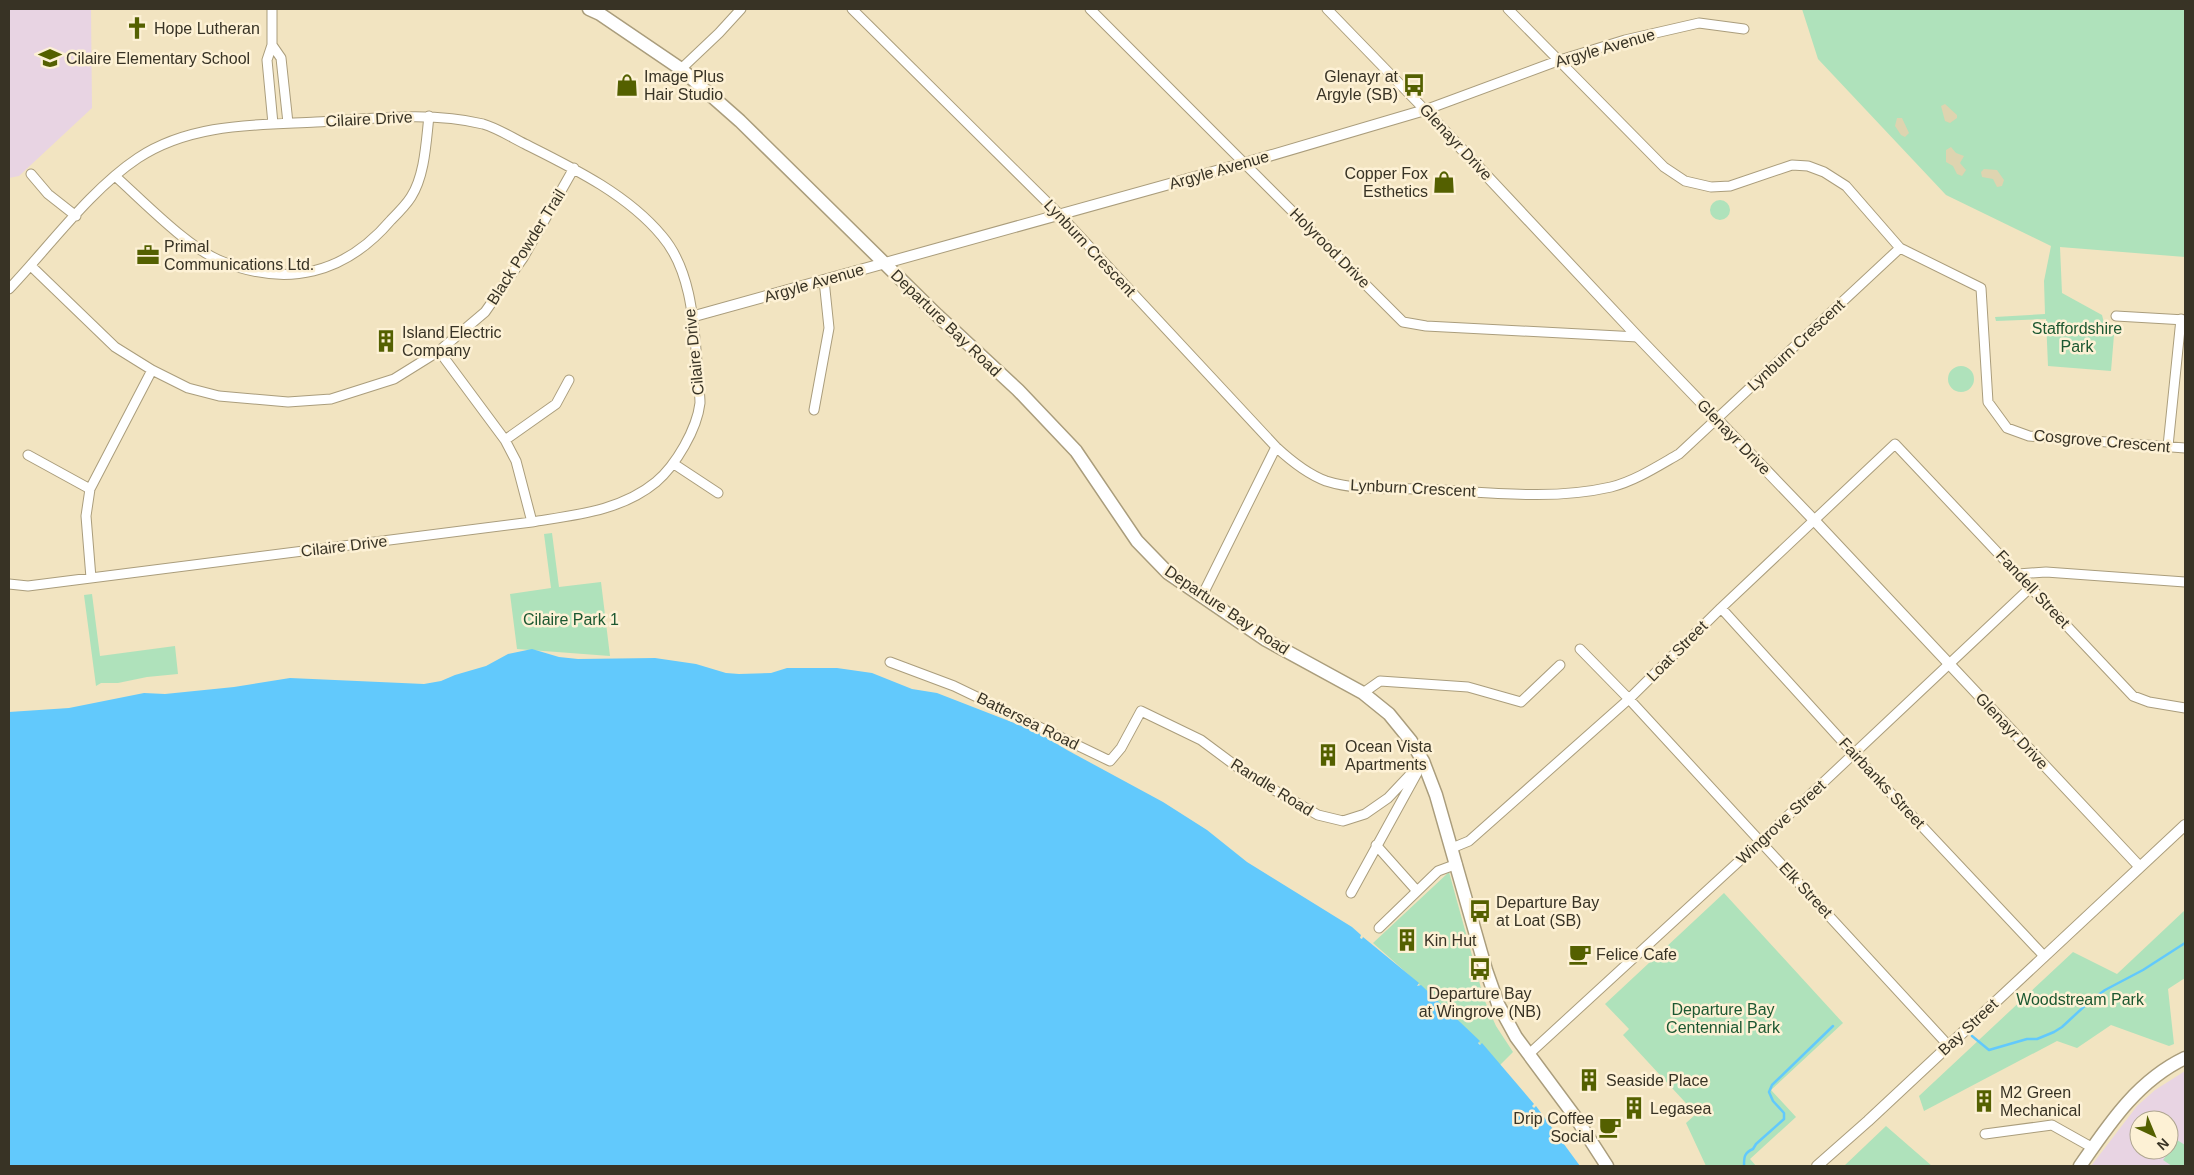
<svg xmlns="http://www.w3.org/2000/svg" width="2194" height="1175" font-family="Helvetica,sans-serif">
<rect width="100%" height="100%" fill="#f2e4c1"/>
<path fill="#e8d4e3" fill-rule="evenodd" d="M9,9h82l1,99 -73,68 -10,2z
M2185,1071v95h-94l46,-60 18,-16zM2139,1120h30v30h-30z"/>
<path fill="#afe2bb" d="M1802,9h383v248l-125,-10 2,46 40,22 3,12 9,8 -3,36 -63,-5 -2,-47 -50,2 -1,-4 50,-3 -1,-33 7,-35 -105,-51 -128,-136z
M1710 210a10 10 0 1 1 20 0a10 10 0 1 1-20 0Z
M1948 379a13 13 0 1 1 26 0a13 13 0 1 1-26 0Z
M552,533l7,54 42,-5 9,74 -93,-7 -7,-55 41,-6 -7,-54z
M92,594l8,62 75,-10 3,28 -31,3 -29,6h-17l-5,3 -12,-91z
M1449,872l35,127 12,27 17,26 -13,13c-40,-43 -82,-83 -127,-122z
M1724,893l119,130 -72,67 25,27 -46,42 6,7h-50l-20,-43 10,-9 -73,-79 6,-6 -24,-25z
M2185,910v68l-17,11 6,55 -5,2 -58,-21 -34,23 -20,-7 -133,70 -5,-15 154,-144 44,22z
M1886,1126l46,40h-88z
M2177,1140l8,5v21h-13l-9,-6z"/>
<path fill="#ded4b0" d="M1945,104l12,11v3l-7,5 -5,-2 -4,-15z
M1897,118h5l7,15 -4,4 -4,-2 -6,-9z
M1951,147l5,6 8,3 -4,7 6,7 -4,6 -5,-2 -4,-8 -7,-4v-12z
M1984,169l13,1 7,10 -2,6 -5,1 -4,-8 -11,-2 -1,-5z"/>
<path fill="#62c9fc" d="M532,649l27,8 19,2 77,-1 41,6 30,9 13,1 32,-1 16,-5h50l35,5 40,16 25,4 100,39 30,18 96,52 44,28 40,32 105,65 9,8 -1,3 2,1 1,-2 56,46 -2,3 4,-1 59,56 -2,2 2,2 2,-2 52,61 -2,2 2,2 2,-2 44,60h-1571v-454l60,-4 75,-15 21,1 69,-7 56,-9 134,6 17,-3 14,-6 31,-9 22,-12z"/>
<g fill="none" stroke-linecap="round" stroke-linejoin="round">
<path stroke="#62c9fc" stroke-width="2.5" d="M1972,1036l17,14 38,-11h10l17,-7 8,-5 28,-26 15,-11 38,-20 42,-27
M1744,1166c0,-9 0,-13 9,-17l3,-5 28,-25v-6l-11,-12 -4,-9 3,-7 61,-59"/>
<defs>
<path id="minor" d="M272,9v36l-5,15 6,64
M852,9l208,206 216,232c14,13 31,27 50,34 31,10 67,7 99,8 61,3 125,12 186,-2 24,-6 47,-21 68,-33l221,-206
M1090,9l313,313 23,4 212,11
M1327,9l98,101 135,-50 65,-20 74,-17 45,6
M1508,9l156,158 21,14 26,6 19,-1 62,-21 16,1 16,6 22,14 54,62 81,40 7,114 19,26 22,8 156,12
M272,45l9,13 7,65
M681,69l38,-36 22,-24
M31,174l17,20 28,22
M115,176c28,25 72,71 106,85 66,27 124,13 170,-41 7,-7 15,-15 20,-23 14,-22 15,-55 18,-81
M31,266l84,81 37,23 36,18 31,8 69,6 43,-3 63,-20 45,-28 46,-39 38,-54 51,-90
M9,289c40,-42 81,-99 129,-131 53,-35 118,-33 178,-36 55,-3 113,-11 167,2 14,4 28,13 42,20 48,24 102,50 137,92 31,36 32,93 36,138 0,9 2,19 2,29 -3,26 -24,62 -44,79 -35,29 -81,33 -124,40l-504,64 -19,-2
M2116,316l69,4
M439,351l66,89 11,21 16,61
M814,410l15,-82 -5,-48
M505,440l51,-36 13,-24
M2168,446l13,-127
M28,455l62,34
M674,464l44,29
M2018,574l28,-2 139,10
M91,578l-5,-62 4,-27 62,-119
M1202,596l74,-149
M1721,608l132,145 191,203
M1580,649l49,50 319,346
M890,662l64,24 156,75 11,-13 20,-37 60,29 47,35 70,40 25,6 22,-7 23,-16 35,-37
M1363,693l17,-12 88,6 53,15 39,-37
M1376,845l41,46
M1452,848l17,-7 160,-142 92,-91 174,-164 238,252 16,6 36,6
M1351,893l66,-120
M1379,928l59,-57 19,-7
M1529,1054l232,-213 270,-254
M1985,1134l67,-9 41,23"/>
<path id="tertiary" d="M691,317l554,-154 180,-53 213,227 175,182 326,347
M1817,1166l51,-45 317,-296"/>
<path id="secondary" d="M589,9l11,5 81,55 59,52 197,194 81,75 58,61 61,90 31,32 98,67 97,53 26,21 22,27 12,20 13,34 50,175 12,34 18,33 60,81 31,48
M2080,1166c29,-42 57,-85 105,-108"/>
</defs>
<use href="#minor" stroke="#aa9d7c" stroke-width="11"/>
<use href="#tertiary" stroke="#aa9d7c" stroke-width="12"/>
<use href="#secondary" stroke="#aa9d7c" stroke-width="15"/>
<use href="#minor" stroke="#fff" stroke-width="9"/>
<use href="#tertiary" stroke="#fff" stroke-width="10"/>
<use href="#secondary" stroke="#fff" stroke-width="12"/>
</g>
<defs>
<symbol id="church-bare" viewBox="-9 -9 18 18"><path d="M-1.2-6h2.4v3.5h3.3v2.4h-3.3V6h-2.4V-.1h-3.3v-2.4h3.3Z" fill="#546000" stroke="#fdf1d5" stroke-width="2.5" paint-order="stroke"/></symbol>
<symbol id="school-bare" viewBox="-9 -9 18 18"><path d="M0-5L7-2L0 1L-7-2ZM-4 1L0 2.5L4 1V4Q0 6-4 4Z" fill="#546000" stroke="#fdf1d5" stroke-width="2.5" paint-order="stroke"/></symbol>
<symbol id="shop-bare" viewBox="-9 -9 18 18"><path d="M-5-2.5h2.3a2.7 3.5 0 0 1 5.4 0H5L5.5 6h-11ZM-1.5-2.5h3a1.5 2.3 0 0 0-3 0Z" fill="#546000" stroke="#fdf1d5" stroke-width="2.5" paint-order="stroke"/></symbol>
<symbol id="bus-bare" viewBox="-9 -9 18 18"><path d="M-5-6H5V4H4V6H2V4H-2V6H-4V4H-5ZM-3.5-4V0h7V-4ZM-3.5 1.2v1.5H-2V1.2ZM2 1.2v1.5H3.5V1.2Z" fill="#546000" stroke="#fdf1d5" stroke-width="2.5" paint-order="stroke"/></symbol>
<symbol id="office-bare" viewBox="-9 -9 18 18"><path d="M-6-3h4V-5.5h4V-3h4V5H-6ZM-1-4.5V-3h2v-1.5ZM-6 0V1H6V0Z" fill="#546000" stroke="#fdf1d5" stroke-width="2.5" paint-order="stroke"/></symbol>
<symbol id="building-bare" viewBox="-9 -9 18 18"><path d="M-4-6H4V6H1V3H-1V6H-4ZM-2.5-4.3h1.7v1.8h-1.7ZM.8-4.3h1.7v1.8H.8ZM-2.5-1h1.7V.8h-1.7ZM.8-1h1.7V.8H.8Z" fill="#546000" stroke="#fdf1d5" stroke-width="2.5" paint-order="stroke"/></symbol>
<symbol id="cafe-bare" viewBox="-9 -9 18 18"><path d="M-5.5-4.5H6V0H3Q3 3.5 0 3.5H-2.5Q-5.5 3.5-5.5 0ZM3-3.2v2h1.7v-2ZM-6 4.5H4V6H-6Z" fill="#546000" stroke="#fdf1d5" stroke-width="2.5" paint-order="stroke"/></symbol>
</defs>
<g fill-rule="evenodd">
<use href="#church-bare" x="121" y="12" width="32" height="32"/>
<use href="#school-bare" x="34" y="42" width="32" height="32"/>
<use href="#shop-bare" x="611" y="69" width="32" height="32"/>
<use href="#bus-bare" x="1398" y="69" width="32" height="32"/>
<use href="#shop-bare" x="1428" y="166" width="32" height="32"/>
<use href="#office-bare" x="132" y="239" width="32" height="32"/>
<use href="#building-bare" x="370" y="325" width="32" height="32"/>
<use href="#building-bare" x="1312" y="739" width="32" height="32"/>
<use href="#bus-bare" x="1464" y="895" width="32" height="32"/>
<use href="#building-bare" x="1391" y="924" width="32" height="32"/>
<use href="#cafe-bare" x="1564" y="938" width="32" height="32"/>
<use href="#bus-bare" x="1464" y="953" width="32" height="32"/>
<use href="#building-bare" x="1573" y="1064" width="32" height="32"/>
<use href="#building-bare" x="1968" y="1085" width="32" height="32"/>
<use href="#building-bare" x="1618" y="1092" width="32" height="32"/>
<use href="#cafe-bare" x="1594" y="1111" width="32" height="32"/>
</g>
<g text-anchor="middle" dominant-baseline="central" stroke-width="5" stroke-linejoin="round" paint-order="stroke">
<g font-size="16" fill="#383325" stroke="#fdf1d5" text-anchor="start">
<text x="154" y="28">Hope Lutheran</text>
<text x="66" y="58">Cilaire Elementary School</text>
<text x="644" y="76">Image Plus<tspan x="644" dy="18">Hair Studio</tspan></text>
<text x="1398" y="76" text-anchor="end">Glenayr at<tspan x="1398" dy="18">Argyle (SB)</tspan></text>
<text x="1428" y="173" text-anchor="end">Copper Fox<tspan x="1428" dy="18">Esthetics</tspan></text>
<text x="164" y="246">Primal<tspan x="164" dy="18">Communications Ltd.</tspan></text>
<text x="402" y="332">Island Electric<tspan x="402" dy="18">Company</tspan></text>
<text x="1345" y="746">Ocean Vista<tspan x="1345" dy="18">Apartments</tspan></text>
<text x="1496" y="902">Departure Bay<tspan x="1496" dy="18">at Loat (SB)</tspan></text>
<text x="1424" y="940">Kin Hut</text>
<text x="1596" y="954">Felice Cafe</text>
<text x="1480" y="993" text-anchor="middle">Departure Bay<tspan x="1480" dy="18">at Wingrove (NB)</tspan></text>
<text x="1606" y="1080">Seaside Place</text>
<text x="2000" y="1092">M2 Green<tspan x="2000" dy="18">Mechanical</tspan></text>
<text x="1650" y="1108">Legasea</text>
<text x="1594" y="1118" text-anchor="end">Drip Coffee<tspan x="1594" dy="18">Social</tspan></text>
</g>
<g font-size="16" fill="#383325" stroke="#fdf1d5">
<text transform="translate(1605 48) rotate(-16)">Argyle Avenue</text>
<text transform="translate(369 119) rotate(-3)">Cilaire Drive</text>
<text transform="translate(1456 142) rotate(47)">Glenayr Drive</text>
<text transform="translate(1219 170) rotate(-16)">Argyle Avenue</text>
<text transform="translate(526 247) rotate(-58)">Black Powder Trail</text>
<text transform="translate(1090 248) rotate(47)">Lynburn Crescent</text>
<text transform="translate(1330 248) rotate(45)">Holyrood Drive</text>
<text transform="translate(814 283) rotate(-16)">Argyle Avenue</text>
<text transform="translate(946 323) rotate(44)">Departure Bay Road</text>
<text transform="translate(1796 345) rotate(-43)">Lynburn Crescent</text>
<text transform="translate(694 352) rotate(-96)">Cilaire Drive</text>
<text transform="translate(1734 437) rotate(46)">Glenayr Drive</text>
<text transform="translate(2102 441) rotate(5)">Cosgrove Crescent</text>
<text transform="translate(1413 488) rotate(3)">Lynburn Crescent</text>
<text transform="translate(344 546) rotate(-7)">Cilaire Drive</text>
<text transform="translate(2033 589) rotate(47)">Fandell Street</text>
<text transform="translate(1227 610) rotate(34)">Departure Bay Road</text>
<text transform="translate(1677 651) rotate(-45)">Loat Street</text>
<text transform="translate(1028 721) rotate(26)">Battersea Road</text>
<text transform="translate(2012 731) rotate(47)">Glenayr Drive</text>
<text transform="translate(1882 783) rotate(47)">Fairbanks Street</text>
<text transform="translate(1272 787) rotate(32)">Randle Road</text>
<text transform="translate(1781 822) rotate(-43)">Wingrove Street</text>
<text transform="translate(1806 890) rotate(47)">Elk Street</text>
<text transform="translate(1968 1027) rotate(-43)">Bay Street</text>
</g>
<g font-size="16" fill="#1c5831" stroke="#fdf1d5">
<text x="2077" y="328">Staffordshire<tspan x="2077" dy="18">Park</tspan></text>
<text x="571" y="619">Cilaire Park 1</text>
<text x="2080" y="999">Woodstream Park</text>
<text x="1723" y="1009">Departure Bay<tspan x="1723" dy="18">Centennial Park</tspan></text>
</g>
</g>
<rect width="2194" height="1175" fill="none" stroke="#383325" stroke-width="20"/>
<g transform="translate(2154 1135) rotate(136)"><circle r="24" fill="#fdf1d5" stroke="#aea58f"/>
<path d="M0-4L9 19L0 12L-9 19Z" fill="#546000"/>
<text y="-8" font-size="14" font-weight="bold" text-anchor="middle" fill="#383325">N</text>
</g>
</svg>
